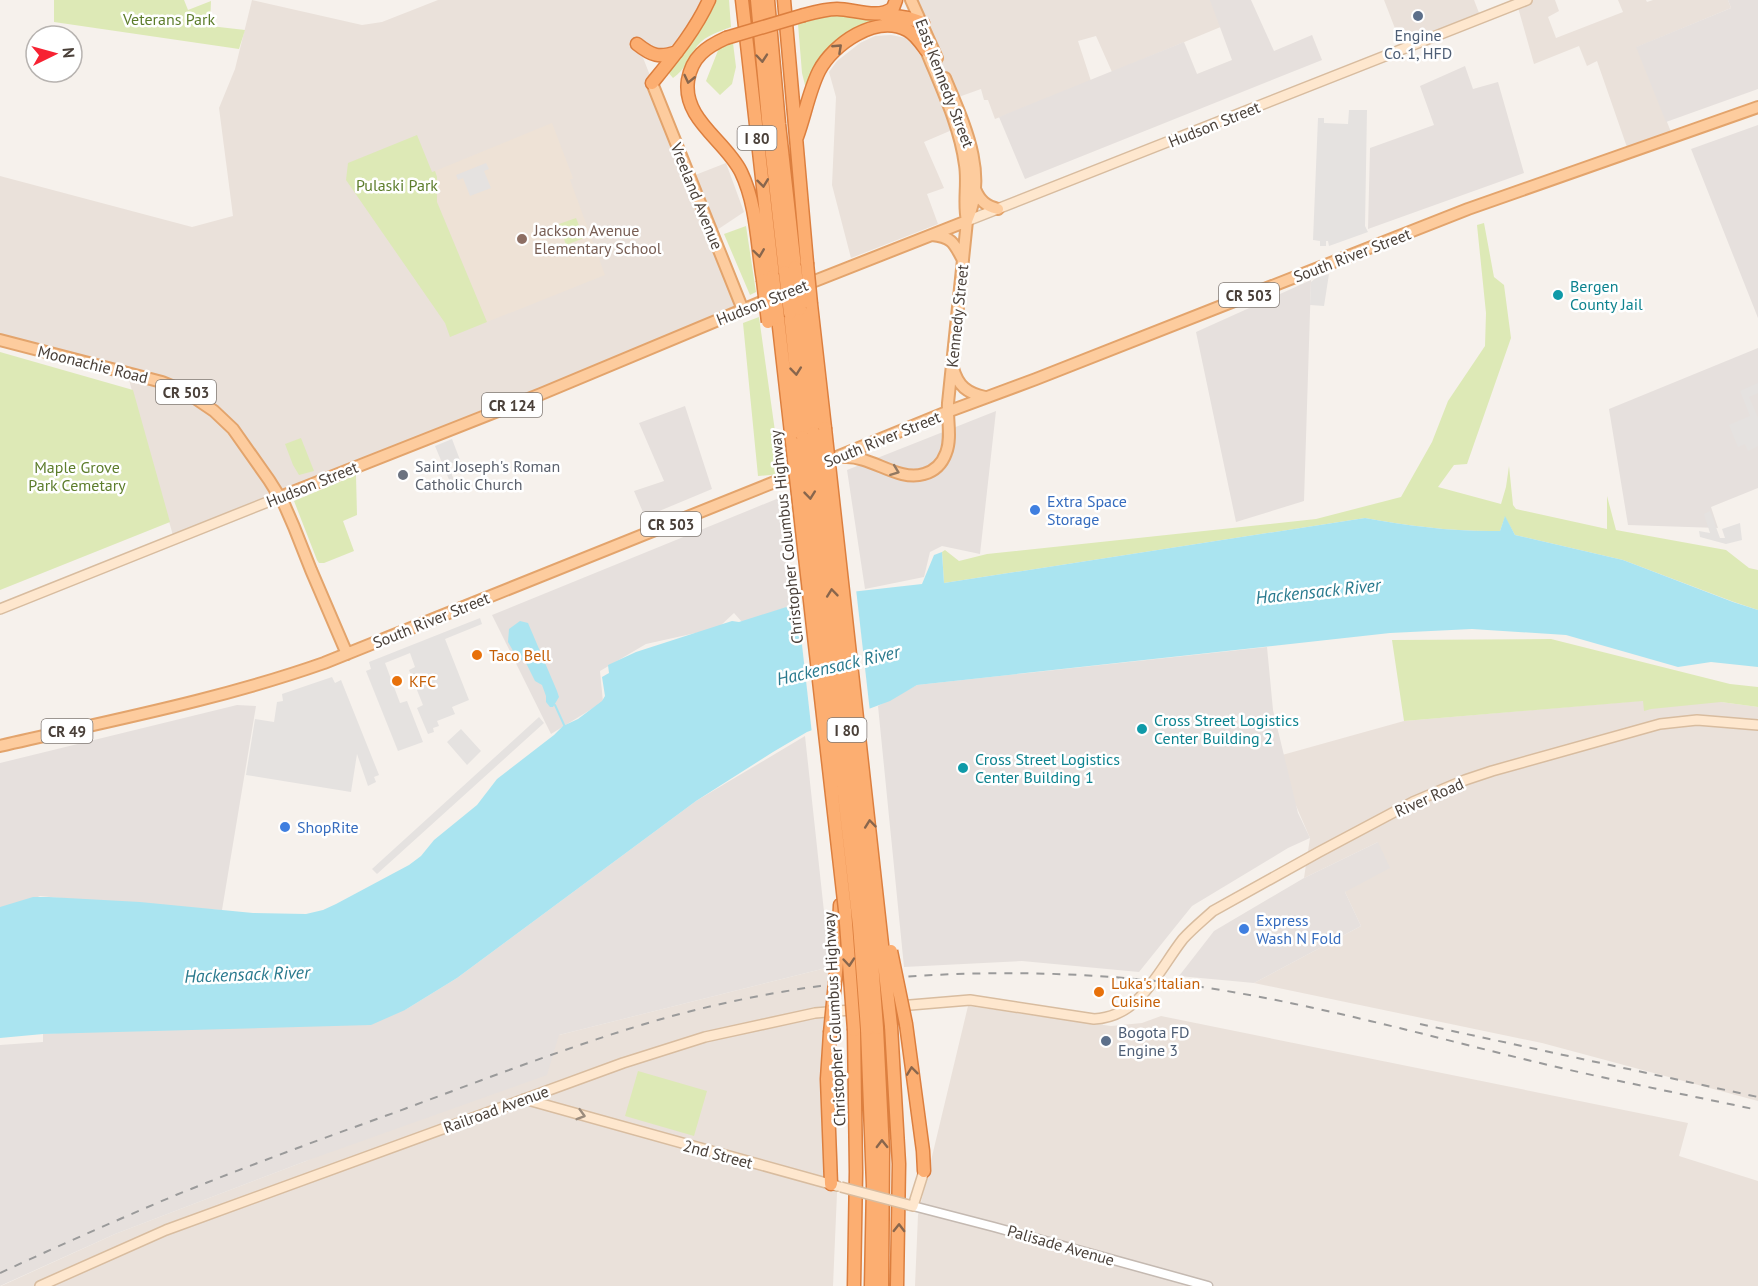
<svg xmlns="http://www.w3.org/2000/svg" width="1758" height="1286" font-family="'PT Sans',sans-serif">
<rect width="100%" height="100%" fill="#f6f1ec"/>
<path fill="#eae1da" d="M252,0l110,25 20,-3 56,-22h266l-20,32 -12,14 -15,4 -19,-5 52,132 36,-14 18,49 -33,22 32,76 -569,229 -47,-166 -127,-33v-164l192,51 41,-11 -14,-108 16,-39z
M911,0h302l10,26 -111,46 -16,-36 -18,5 13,40 -96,38 -7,-19h-4l-3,-11 -28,10 -30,-76z
M1384,0h90l7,18 -78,31z
M1527,0h28l4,11 -11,6 8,21 67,-26 -5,-12h28l1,2 6,-2h75l3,8 -94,39 36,90 -44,16 -32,-92 -10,5 -8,-20 -45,18 -17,-60z
M891,35l15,3 18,14 28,78 -28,12 20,46 -17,6 11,30 -87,34 -19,-73 4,-88 -7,-25 8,-11 23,-18 15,-7z
M1638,701l83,1 37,5v394l-216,-58 -288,-60 107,-57 -16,-34 33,-50 -74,36 6,-40 -35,-81 129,-36z
M830,967l8,203 -5,116h-832l114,-52 191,-73 253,-126z
M968,1006l143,20 31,-3 19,-7 527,107 -9,33 79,25v105h-843l3,-71z"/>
<path fill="#e6e0dd" d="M1210,0h41l23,51 38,-16 10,25 -297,119 -26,-62 185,-75 13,32 35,-14z
M1728,0h30v89l-92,33 -30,-75 95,-39z
M1465,66l8,23 25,-7 26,91 -156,56 2,-81 64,-23 -14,-39z
M1758,125v193l-67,-169z
M1311,280l-7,221 -68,21 -40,-190z
M1758,348v140l-47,19 7,21 -90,-3 -19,-116z
M685,406l27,83 -67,28 -11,-26 30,-10 -25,-58z
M996,411l-16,143 -38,-8 -12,6 -6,25 -59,12 -18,-119z
M779,498l12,108 -49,16 -8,-9 -16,15 -72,16 -46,27 3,31 -52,32 -59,-119z
M1267,647l6,63 25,103 12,25 -22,10 -96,58 -53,66 -117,-11 -118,6 -26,-261 39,-21z
M237,705l19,1 -34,204 -97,-6 -85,-8 -40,18v-151z
M805,736l25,231 -271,68 -12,40 -241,86 -191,73 -115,52v-241l43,-3v-8l362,-24 52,-32 239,-177z
M1378,842l12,26 -45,24 16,34 -107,57 -75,-7 35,-45 90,-53z"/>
<path fill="#eee2d6" d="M552,123l21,55 -3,2 35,95 -118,47 -50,-120v-25l-2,-6z"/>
<path fill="#dde9b6" d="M54,0h130l4,10 23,-9 -1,25 35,4 -6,19 -185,-27z
M715,0h14l2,27c-12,5 -25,8 -34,19 -8,11 -12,24 -24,32l-6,-7z
M831,15l56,5 -33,9 -29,23 -18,41 -5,-20 -4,-49z
M733,43l3,24 -4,17 -12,11 -14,-14 13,-33z
M417,135l15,37 3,-1 2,6v25l50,120 -37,15 -5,-14 -99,-143 2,-17z
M576,218l8,20 -18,7 -7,-21z
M1484,223l10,54 10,8 7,53 -44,126 -13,1 -16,22 63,17 5,-17 3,-21 4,39 3,4 91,20v-33l9,34 110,20 23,18 9,2v40l-24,-8 -111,-42 -108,-25 -10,-18 -5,14c-45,1 -90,-5 -135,-13l-421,65 -2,-31 3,-2 14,11 28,-7 329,-35 85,-22 31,-55 16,-41 37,-55 1,-33 -9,-88z
M746,226l10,66 -6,3 -26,-61z
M759,317l22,157 -23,2 -15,-153z
M0,352l133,38 37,132 -170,68z
M301,438l13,33 -15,4 -6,-10 -8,-21z
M356,475l1,40 -14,6 11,30 -30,12h-5l-2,-3 -23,-59z
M1551,639l179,45 28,3v20l-37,-5 -70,7 -7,2 -1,-10 -239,20 -12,-81z
M638,1071l69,20 -13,45 -69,-20z"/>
<path fill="#e5e2e0" d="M1349,110h18l-2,116 3,6 -39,14 -1,-5h-2v5h-6v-5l-7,-1 5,-122h6v5l24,1z
M486,163l3,6 -5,2 7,17 -21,8 -7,-18 -5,2 -2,-5z
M1329,274l-5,32 -14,-1 1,-23 5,-4z
M1758,383v10l-9,4 9,21v28l-10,5 -3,-7 -7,3 -9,-22 21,-9 -10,-25z
M452,439l8,21 -12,5 6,15 -4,2 -15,-36z
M1710,511l10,27h5l-3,-9 18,-6 2,17 -16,4 -26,-7 -1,-6 11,2 -6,-19z
M480,618l2,6 -37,15 24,61 -17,7 3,7 -18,7 2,5 -6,2 1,4 -6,2 -11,-26 6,-3 -14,-35 6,-3 -5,-14 -25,10 15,40 7,-2 16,41 -25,9 -32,-80 5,-2 -2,-7z
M332,677l3,6 6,-3 38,95 -5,2 2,5 -8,4 -11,-32 -6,38 -105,-17 9,-56 19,3 3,-20 6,-1 -1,-7z
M539,717l5,6 -167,151 -5,-5z
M461,729l20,22 -14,14 -20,-23z"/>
<path fill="#aae4f0" d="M1505,516l10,19 108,25 110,42 25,8v57l-47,-5 -33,5 -112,-32 -94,-6 -82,4 -473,52 -27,16 -83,31 -34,20 -77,49 -239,177 -52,32 -34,15 -328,9 -43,4v-131l33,-10h16l91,5 113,11 53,1 17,-4 13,-6 73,-39 12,-9 13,-16 43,-35 20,-26 57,-44 9,-9 15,-7 24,-18 3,-5 -3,-19 7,-4 -1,-8 28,-13 96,-31 7,1 85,-27 98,-11 12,-29 8,-3 2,31 421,-65c45,8 90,14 135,13z
M520,621l8,2 29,68 2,6 -6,10h-3l-4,-5v-6l-4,-11 -7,-4 -9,-18 -10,-7 -8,-14 1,-13z"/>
<path fill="#f6f1ec" d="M856,589l14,123 -58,22 -15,-134 26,-7z"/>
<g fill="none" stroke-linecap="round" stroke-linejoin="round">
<path stroke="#aae4f0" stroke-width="2" d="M555,705l10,22"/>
<defs>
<path id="tertiary" d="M913,1206l81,21 214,59"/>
<path id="secondary" d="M967,221l560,-221
M0,609l280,-112
M524,1099l313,87
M909,1205l4,1 11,-35
M40,1286l126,-56 457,-167 82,-26 110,-24 155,-13 124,19c46,-2 64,-48 89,-80 9,-10 20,-19 30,-28l106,-59 94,-50 52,-22 27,-9 168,-47 37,-4 61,5"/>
<path id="primary" d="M911,0l26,58
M945,78c18,44 44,95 22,143
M652,83l91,227
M975,189c5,12 11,17 23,20
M932,235c20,2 22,8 31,25
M802,286l165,-65
M0,340l162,42 24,10 28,19 19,18 36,51 15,24 10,23 17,43 36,84
M953,368c5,18 14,25 32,29
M845,457c27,-1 53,25 79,17 11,-3 18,-10 22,-21 6,-15 1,-34 2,-50 6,-61 13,-121 19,-182 -4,-19 1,-37 -2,-56 -5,-39 -24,-78 -39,-115
M822,463l125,-51 89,-33 432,-170 290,-102
M280,497l261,-103 230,-96
M0,746c108,-25 219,-46 324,-83l478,-192"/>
<path id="motorway" d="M742,0l31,276
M757,0l11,119 17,153
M768,0l11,124 16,143
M784,0l23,263
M882,14l26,4 15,5
M804,15c11,-3 22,-6 33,-6 17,0 41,11 56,-1l3,-8
M726,38c-20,9 -34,19 -38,42 -6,39 38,61 53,92 16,33 16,73 22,108
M637,44c15,12 22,14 40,8
M652,83c21,-26 43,-52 57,-83
M797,137c8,-22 12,-46 22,-66 14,-27 57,-57 88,-41 8,4 14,13 19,20
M811,304l14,124
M800,309l14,124
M790,313l13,124
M778,318l14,124
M838,952l2,-47
M906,1024l17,127 1,20
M891,1026l8,138 -2,122
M877,1028l6,123 -1,135
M867,1029l6,156 -2,101
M854,1030l2,142 -2,114
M830,1033l-3,46 4,105"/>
</defs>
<use href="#tertiary" stroke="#c4b9b1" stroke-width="11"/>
<use href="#secondary" stroke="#d8bc9f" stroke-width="12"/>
<use href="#primary" stroke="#e3a46c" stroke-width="14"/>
<use href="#motorway" stroke="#dc7f3f" stroke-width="15"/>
<use href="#tertiary" stroke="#fff" stroke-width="8"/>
<use href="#secondary" stroke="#fee7ce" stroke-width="9"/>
<use href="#primary" stroke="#fdcc9e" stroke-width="10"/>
<use href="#motorway" stroke="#fcae71" stroke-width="12"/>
<path stroke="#9a9a9a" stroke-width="2" stroke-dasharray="8 8" stroke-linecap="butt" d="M1420,1024l338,73
M0,1273c58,-27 117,-53 176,-78 74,-30 148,-57 223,-84 86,-32 171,-65 259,-91 147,-42 303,-54 454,-43 154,11 300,56 449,91 65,15 131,28 197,42"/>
<defs>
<path id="secondary-bridge" d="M841,1187l68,18"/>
<path id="motorway-bridge" d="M726,38l78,-23
M807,263l4,41
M795,267l5,42
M785,272l5,41
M773,276l5,42
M763,280l5,42
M825,428l66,598
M814,433l56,501 7,94
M803,437l56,488 8,104
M792,442l53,468 9,120
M891,951l15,73
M830,1033l8,-81"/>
</defs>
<use href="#secondary-bridge" stroke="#d8bc9f" stroke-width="12" stroke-linecap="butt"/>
<use href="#motorway-bridge" stroke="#dc7f3f" stroke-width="15" stroke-linecap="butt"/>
<use href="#secondary-bridge" stroke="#fee7ce" stroke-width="9"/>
<use href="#motorway-bridge" stroke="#fcae71" stroke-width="12"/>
</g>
<defs><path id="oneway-chevron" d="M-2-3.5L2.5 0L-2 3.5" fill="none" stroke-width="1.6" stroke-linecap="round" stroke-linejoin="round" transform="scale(1.5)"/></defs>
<g stroke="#88664d">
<use href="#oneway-chevron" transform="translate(838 48) rotate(-43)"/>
<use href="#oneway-chevron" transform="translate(762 58) rotate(85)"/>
<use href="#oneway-chevron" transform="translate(689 79) rotate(103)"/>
<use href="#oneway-chevron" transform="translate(763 183) rotate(83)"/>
<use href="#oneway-chevron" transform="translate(759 253) rotate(82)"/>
<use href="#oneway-chevron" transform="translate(796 371) rotate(84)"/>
<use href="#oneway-chevron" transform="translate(810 495) rotate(84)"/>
<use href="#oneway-chevron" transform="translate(832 593) rotate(-96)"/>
<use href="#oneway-chevron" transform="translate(870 824) rotate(-96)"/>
<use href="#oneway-chevron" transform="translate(849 962) rotate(85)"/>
<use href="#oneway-chevron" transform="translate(912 1071) rotate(-97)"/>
<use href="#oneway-chevron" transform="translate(882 1144) rotate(-91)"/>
<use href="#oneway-chevron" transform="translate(899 1228) rotate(-89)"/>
</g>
<use stroke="#927861" href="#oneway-chevron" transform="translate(895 471) rotate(21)"/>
<use stroke="#9b8b7c" href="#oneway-chevron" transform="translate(581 1115) rotate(16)"/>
<g fill="#5c6f8a" stroke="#fff" stroke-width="2">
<circle cx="1418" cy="16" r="6"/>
<circle cx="1106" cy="1041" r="6"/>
</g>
<circle fill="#8d6e63" stroke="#fff" stroke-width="2" cx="522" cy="239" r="6"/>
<g fill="#0f9aa8" stroke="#fff" stroke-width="2">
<circle cx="1558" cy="295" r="6"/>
<circle cx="1142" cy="729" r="6"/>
<circle cx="963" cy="768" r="6"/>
</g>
<circle fill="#6b7280" stroke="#fff" stroke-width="2" cx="403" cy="475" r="6"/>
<g fill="#3f7fe0" stroke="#fff" stroke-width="2">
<circle cx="1035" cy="510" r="6"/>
<circle cx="285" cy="827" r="6"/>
<circle cx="1244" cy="929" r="6"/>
</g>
<g fill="#e8710a" stroke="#fff" stroke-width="2">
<circle cx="477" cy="655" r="6"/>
<circle cx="397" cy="681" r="6"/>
<circle cx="1099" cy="992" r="6"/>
</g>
<g text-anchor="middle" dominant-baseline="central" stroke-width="5" stroke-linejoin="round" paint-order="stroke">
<g fill="#fff" stroke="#807974" stroke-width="1.5">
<rect x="737.5" y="126" width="39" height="24" rx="4.5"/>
<rect x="1219" y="283" width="60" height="24" rx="4.5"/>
<rect x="156" y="380" width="60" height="24" rx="4.5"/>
<rect x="482" y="393" width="60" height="24" rx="4.5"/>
<rect x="641" y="512" width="60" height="24" rx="4.5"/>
<rect x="827.5" y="718" width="39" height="24" rx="4.5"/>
<rect x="41.5" y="719" width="51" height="24" rx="4.5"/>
</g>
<g font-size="15" font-weight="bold" fill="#4a4039">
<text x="757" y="138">I 80</text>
<text x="1249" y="295">CR 503</text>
<text x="186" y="392">CR 503</text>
<text x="512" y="405">CR 124</text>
<text x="671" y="524">CR 503</text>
<text x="847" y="730">I 80</text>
<text x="67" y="731">CR 49</text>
</g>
<g font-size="16" fill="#5d7d2c" stroke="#fff">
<text x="169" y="19">Veterans Park</text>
<text x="397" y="185">Pulaski Park</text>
<text x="77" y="467">Maple Grove<tspan x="77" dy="18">Park Cemetary</tspan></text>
</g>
<g font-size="16" fill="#4e5e75" stroke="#fff">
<text x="1418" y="35">Engine<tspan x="1418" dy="18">Co. 1, HFD</tspan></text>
<text x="1118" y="1032" text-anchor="start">Bogota FD<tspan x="1118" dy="18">Engine 3</tspan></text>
</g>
<g font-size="16" fill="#4a4039" stroke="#fff">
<text transform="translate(945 83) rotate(69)">East Kennedy Street</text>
<text transform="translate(1214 124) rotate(-22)">Hudson Street</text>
<text transform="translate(697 196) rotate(68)">Vreeland Avenue</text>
<text transform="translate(1352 255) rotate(-21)">South River Street</text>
<text transform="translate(762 302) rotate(-22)">Hudson Street</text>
<text transform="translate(957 316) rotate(-84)">Kennedy Street</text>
<text transform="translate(93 364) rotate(14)">Moonachie Road</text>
<text transform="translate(882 439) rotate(-22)">South River Street</text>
<text transform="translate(312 484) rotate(-22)">Hudson Street</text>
<text transform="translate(786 537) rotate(-96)">Christopher Columbus Highway</text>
<text transform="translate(431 620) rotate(-22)">South River Street</text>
<text transform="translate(1429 797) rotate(-24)">River Road</text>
<text transform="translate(834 1019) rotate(-93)">Christopher Columbus Highway</text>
<text transform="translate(496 1109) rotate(-20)">Railroad Avenue</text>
<text transform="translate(718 1154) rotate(15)">2nd Street</text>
<text transform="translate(1061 1245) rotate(16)">Palisade Avenue</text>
</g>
<g font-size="16" fill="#785e54" stroke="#fff" text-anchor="start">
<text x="534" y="230">Jackson Avenue<tspan x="534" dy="18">Elementary School</tspan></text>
</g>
<g font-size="16" fill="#0d838f" stroke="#fff" text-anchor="start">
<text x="1570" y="286">Bergen<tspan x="1570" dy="18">County Jail</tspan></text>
<text x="1154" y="720">Cross Street Logistics<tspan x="1154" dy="18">Center Building 2</tspan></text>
<text x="975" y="759">Cross Street Logistics<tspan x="975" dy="18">Center Building 1</tspan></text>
</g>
<g font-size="16" fill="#5b616d" stroke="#fff" text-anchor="start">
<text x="415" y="466">Saint Joseph's Roman<tspan x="415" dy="18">Catholic Church</tspan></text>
</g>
<g font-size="16" fill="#366cbe" stroke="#fff" text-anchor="start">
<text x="1047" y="501">Extra Space<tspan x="1047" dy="18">Storage</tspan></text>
<text x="297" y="827">ShopRite</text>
<text x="1256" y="920">Express<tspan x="1256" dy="18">Wash N Fold</tspan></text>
</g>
<g font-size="16" fill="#c56008" stroke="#fff" text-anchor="start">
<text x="489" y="655">Taco Bell</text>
<text x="409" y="681">KFC</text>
<text x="1111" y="983">Luka's Italian<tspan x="1111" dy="18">Cuisine</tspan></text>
</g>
<g font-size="18" font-style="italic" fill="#2a7a8e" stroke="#fff">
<text transform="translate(1318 591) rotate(-6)">Hackensack River</text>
<text transform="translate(838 665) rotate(-13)">Hackensack River</text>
<text transform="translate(247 974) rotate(-2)">Hackensack River</text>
</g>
</g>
<g transform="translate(54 54) rotate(85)"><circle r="28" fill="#ffffff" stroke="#b7b3b0" stroke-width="1.5"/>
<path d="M0-4.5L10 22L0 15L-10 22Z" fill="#f72232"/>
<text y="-9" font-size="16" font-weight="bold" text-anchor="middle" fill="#4a4039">N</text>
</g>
</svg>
